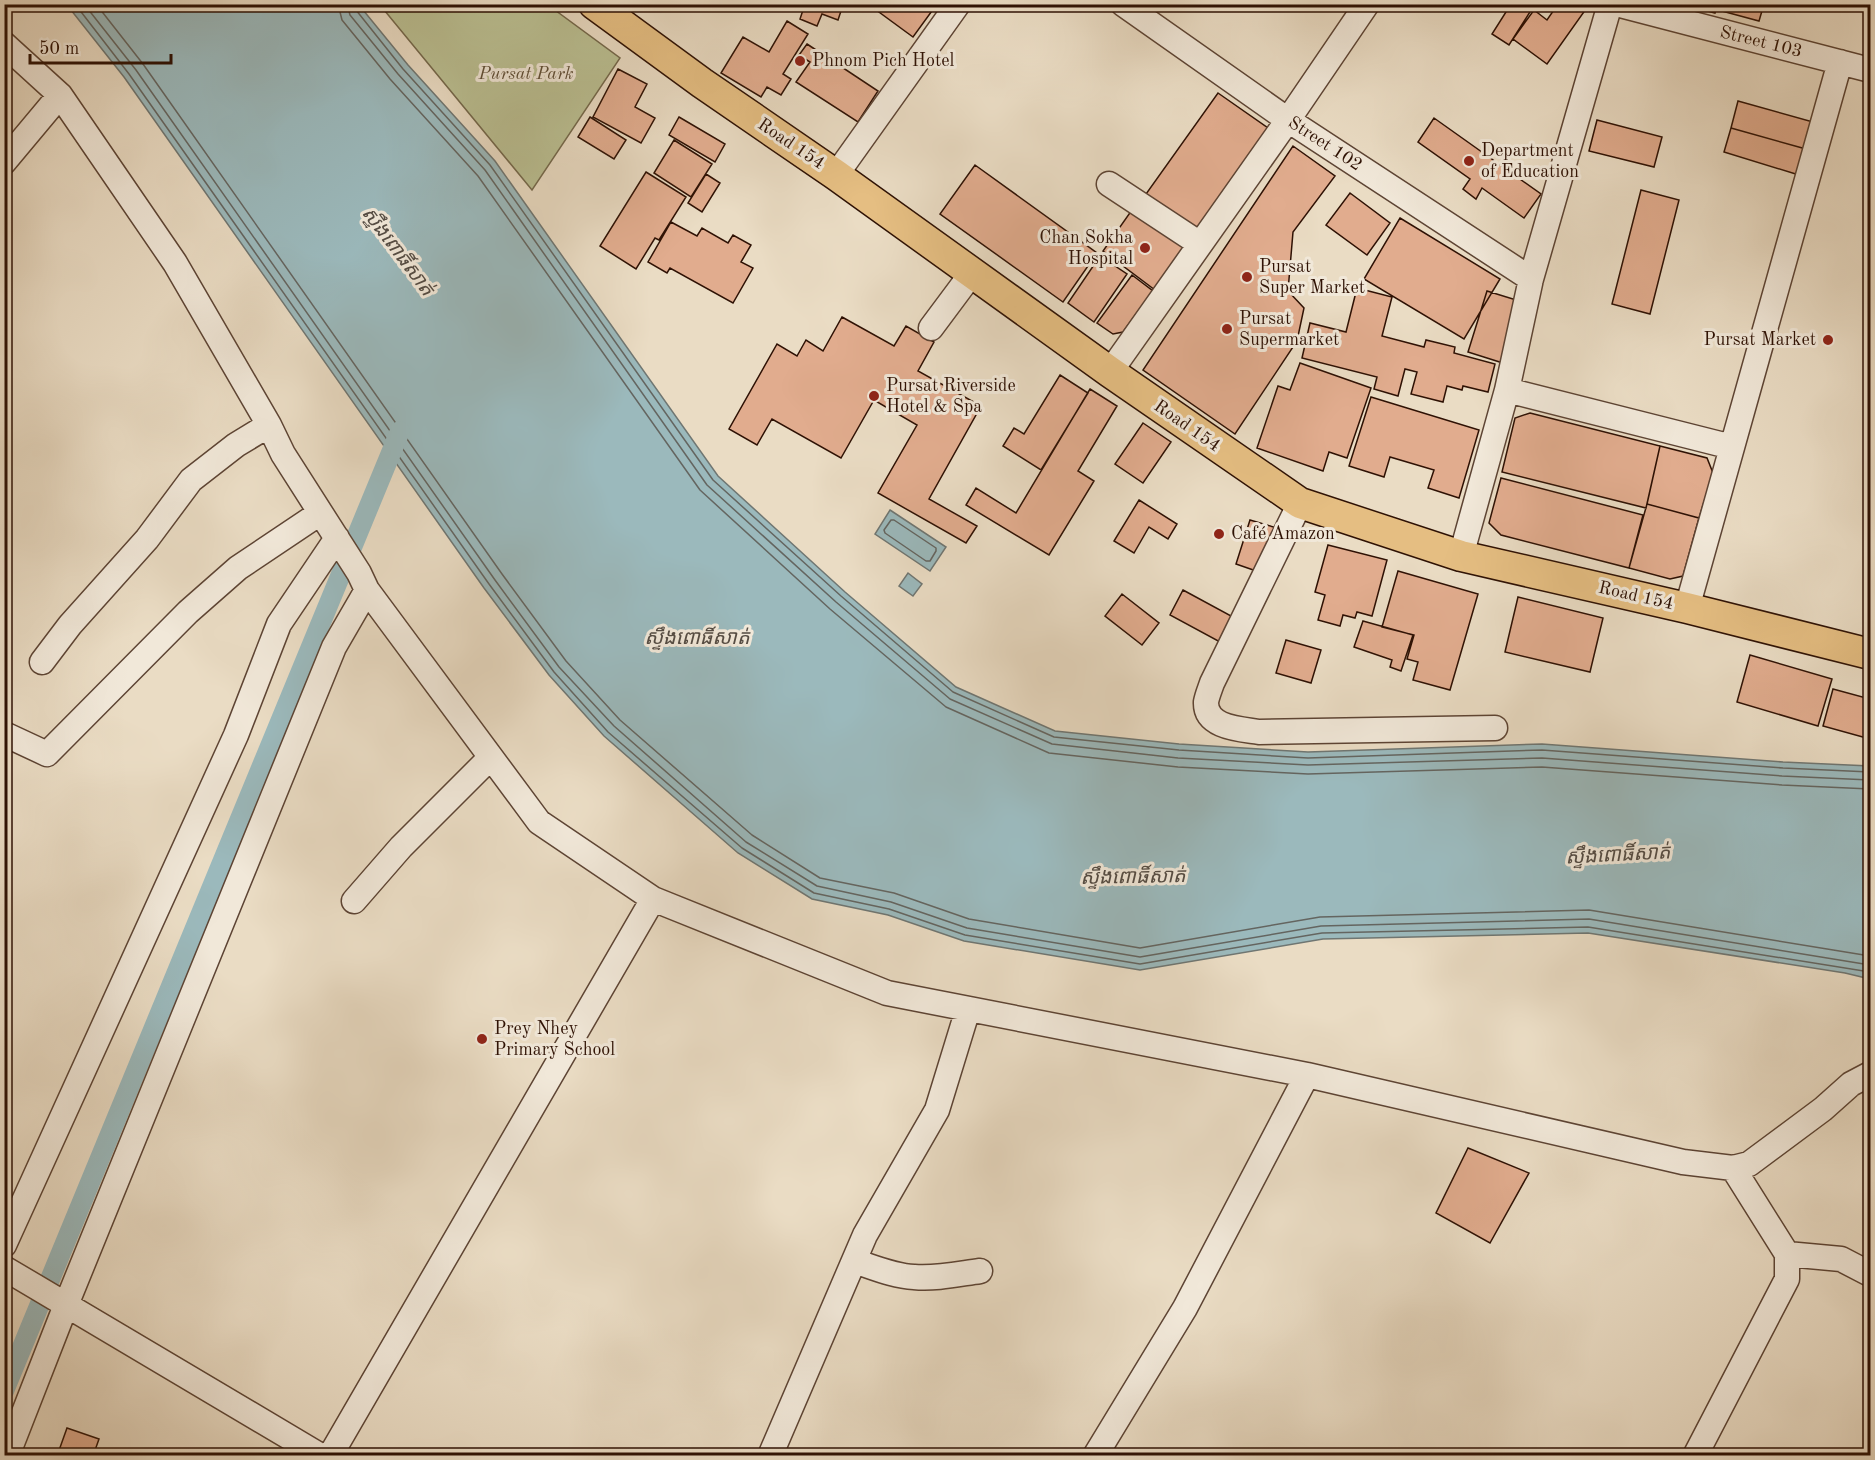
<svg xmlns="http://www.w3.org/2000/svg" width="1875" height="1460" font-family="'Old Standard TT','Noto Sans Khmer',serif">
<rect width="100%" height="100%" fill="#eadcc4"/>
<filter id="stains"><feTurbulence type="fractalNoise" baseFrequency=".00333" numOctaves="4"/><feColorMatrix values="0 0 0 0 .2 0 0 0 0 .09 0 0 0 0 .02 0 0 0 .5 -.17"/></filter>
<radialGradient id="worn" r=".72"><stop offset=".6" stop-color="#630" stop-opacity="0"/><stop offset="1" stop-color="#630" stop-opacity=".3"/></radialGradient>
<path fill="#babf92" stroke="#74684b" stroke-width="1.5" d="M380,5h168l72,53 -88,132z"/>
<path fill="#9bb9bc" stroke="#6f7672" stroke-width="1.5" d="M67,5h292l49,60 87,96 223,315 127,116 111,95 99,44 124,13 129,8 234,-8 241,18 87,4v213l-25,-6 -257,-40 -265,6 -183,31 -176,-29 -76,-26 -76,-16 -74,-46 -134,-117 -55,-61 -65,-87 -360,-511z
M890,510l56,37 -16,24 -55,-37z
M908,573l14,11 -9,12 -14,-10z"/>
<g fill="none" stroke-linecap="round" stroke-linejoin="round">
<path stroke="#646560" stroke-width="1.5" d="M75,4l54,70 360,510 65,88 54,60 134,116 72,45 75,16 76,26 175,29 182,-31 266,-6 282,45
M84,4l52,66 359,510 64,87 55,59 132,116 71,44 74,16 76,26 173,29 181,-31 268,-7 281,46
M96,4l47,60 359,510 64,87 54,59 132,115 68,43 74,15 75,26 171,29 180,-31 269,-7 281,46
M338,4l4,16 48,59 88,97 222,314 130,119 116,98 103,46 129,14 130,7 234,-7 240,18 88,4
M347,4l3,11 48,59 87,96 222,315 129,117 114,97 102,45 126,14 130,7 234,-7 240,18 88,4
M354,4l2,6 47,59 87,96 223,315 128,116 112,96 101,45 125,13 129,8 234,-8 241,18 87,4
M891,520h3l42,28v3l-6,10h-4l-41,-28 -1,-3z"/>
<path stroke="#9bb9bc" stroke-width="20" d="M4,1391l396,-960"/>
</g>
<path fill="#e1ac8e" stroke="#2e1104" stroke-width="1.5" d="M805,4h28l9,4 -4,12 -16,-6 -5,12 -17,-7z
M868,4h69l-24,33z
M1511,4h24l-26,41 -17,-11z
M1558,4h21l7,5 -39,55 -34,-25 21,-29 13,10z
M1682,4h36l-3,9z
M1720,4h44l-5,17 -41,-11z
M787,21l21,13 -25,40 8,5 -10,16 -14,-8 -6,10 -40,-24 22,-36 26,15z
M807,44l71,47 -20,31 -62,-40 14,-20 -11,-7z
M618,69l29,15 -12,23 20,11 -14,25 -48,-26z
M1218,93l50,35 -71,102 -51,-36z
M1738,101l75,21 -7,27 -75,-21z
M590,117l36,23 -12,19 -36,-22z
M679,117l46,27 -10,18 -46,-27z
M1434,118l107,76 -17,24 -42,-30 -6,11 -13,-10 7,-10 -52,-37z
M1597,120l65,17 -8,30 -65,-16z
M1731,128l75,21 -7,26 -75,-23z
M674,140l38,24 -21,33 -37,-24z
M1293,146l42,30 -42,56 -5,59 16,17 -7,33 -62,93 -92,-64z
M975,165l122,88 -34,49 -123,-88z
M646,172l40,25 -27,43 -4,-2 -19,31 -36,-23z
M706,174l14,9 -18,29 -14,-9z
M1641,190l38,10 -29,114 -38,-10z
M1350,193l40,30 -23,32 -41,-30z
M1134,207l53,38 -32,45 -52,-39z
M1400,218l100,61 -36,60 -100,-60z
M671,222l26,14 5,-8 26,15 5,-8 18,10 -10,17 12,6 -20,35 -63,-35 -3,5 -19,-11z
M1100,256l27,18 -33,48 -26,-19z
M1132,275l21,16 -30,41 -10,2 -16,-11z
M1357,288l35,9 -10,39 42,11 2,-7 29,7 -1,6 41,11 -7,28 -25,-6 -1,4 -15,-4 -4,16 -32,-8 6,-22 -12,-3 -7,27 -24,-7 3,-12 -75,-19 8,-35 36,9z
M1487,291l39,12 -20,61 -38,-12z
M842,317l52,29 12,-20 28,16 -16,29 63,35 -52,93 48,27 -11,17 -88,-50 39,-68 -43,-25 -33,58 -69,-39 -15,26 -28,-16 48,-85 20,12 9,-16 17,11z
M1300,363l71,25 -24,70 -18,-6 -6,19 -66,-23 21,-62 12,4z
M1060,375l28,18 -47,77 -38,-24 11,-18 10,6z
M1090,389l27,17 -39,65 16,10 -45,74 -83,-50 10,-17 40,25z
M1371,397l108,33 -20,68 -31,-10 6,-18 -44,-13 -6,20 -35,-11z
M1530,413l130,33 -14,62 -144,-36 13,-54z
M1143,423l28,19 -28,41 -28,-19z
M1660,446l47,12 6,15 -14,45 -52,-14z
M1501,478l142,37 -14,53 -128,-33 -12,-12z
M1139,500l38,24 -9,15 -19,-12 -15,26 -20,-12z
M1647,504l52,14 -16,58 -13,3 -41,-11z
M1250,520l27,8 -15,45 -26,-9z
M1328,545l59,15 -15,56 -15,-4 -2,6 -12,-3 -3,11 -22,-6 7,-25 -10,-3z
M1398,571l80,23 -28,96 -37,-10 5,-18 -11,-3 7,-24 -32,-8z
M1183,590l50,27 -13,25 -50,-27z
M1122,594l37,29 -17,22 -37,-29z
M1518,597l85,21 -13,54 -85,-20z
M1363,621l50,14 -12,36 -11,-4 2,-7 -38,-13z
M1286,640l35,10 -10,33 -35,-10z
M1750,655l82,24 -14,47 -81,-24z
M1833,689l37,10v40l-47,-13z
M1468,1148l61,25 -39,70 -54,-30z
M67,1428l32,11 -6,17h-36z"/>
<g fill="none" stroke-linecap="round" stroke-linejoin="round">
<defs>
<path id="minor" d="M1123,4l165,116 243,159
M1616,4l254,66
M4,44l56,51 115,168 94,162 14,29 76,119 8,17 172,232 114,77 234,94 420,82 376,87 50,6 16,-4 74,-55 28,-25 19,-10
M4,162l56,-67
M836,175l122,-171
M1109,184l91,60
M931,328l41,-55
M1110,372l178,-252 79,-116
M1507,390l225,57
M1300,503l-88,180c-2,6 -5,13 -6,19 -1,26 35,27 53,30l236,-4
M1461,556l46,-166 24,-111 79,-275
M1687,608l153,-546
M42,662l28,-37 77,-86 44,-59 45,-35 33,-20
M4,734l43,20 141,-142 50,-44 82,-55
M354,901l47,-54 89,-89
M4,1245l232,-510 43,-111 58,-86
M1787,1254l54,5 29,15
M854,1261c19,6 39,15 60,16 22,2 44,-3 66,-6
M4,1268l317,188
M7,1456l59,-151 268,-658 33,-57
M330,1456l323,-557
M770,1456l95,-221 72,-125 31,-101
M1095,1456l90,-148 122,-233
M1695,1456l92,-177v-25l-54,-86"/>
<path id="major" d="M594,4l108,79 134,92 274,197 190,131 161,53 226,52 183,46"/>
</defs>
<use href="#minor" stroke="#5d4434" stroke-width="27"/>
<use href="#major" stroke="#2e1104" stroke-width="33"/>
<use href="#minor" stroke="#f1e8d9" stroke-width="24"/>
<use href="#major" stroke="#e5be82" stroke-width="30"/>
</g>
<g fill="#8f2418" stroke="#f1e8d9" stroke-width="2">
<circle cx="800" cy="61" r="6"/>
<circle cx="1469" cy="161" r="6"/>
<circle cx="1145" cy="248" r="6"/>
<circle cx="1247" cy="277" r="6"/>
<circle cx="1227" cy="329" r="6"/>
<circle cx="1828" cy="340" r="6"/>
<circle cx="874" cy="396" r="6"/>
<circle cx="1219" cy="534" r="6"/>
<circle cx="482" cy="1039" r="6"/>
</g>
<g text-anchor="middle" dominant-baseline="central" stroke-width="6" stroke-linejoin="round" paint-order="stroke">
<g font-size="18" fill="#2e1104" stroke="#f1e8d9">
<text transform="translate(1761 42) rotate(14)">Street 103</text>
<text transform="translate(791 144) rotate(34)">Road 154</text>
<text transform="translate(1325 144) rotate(33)">Street 102</text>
<text transform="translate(1187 426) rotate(35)">Road 154</text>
<text transform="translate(1636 596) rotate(13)">Road 154</text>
</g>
<g font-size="18" fill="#2e1104" stroke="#f1e8d9" text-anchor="start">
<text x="812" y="61">Phnom Pich Hotel</text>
<text x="1481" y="151">Department<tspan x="1481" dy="21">of Education</tspan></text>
<text x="1133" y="238" text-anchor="end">Chan Sokha<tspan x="1133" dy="21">Hospital</tspan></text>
<text x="1259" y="267">Pursat<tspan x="1259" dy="21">Super Market</tspan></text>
<text x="1239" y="319">Pursat<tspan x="1239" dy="21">Supermarket</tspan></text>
<text x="1816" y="340" text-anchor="end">Pursat Market</text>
<text x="886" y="386">Pursat Riverside<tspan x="886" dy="21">Hotel &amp; Spa</tspan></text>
<text x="1231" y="534">Café Amazon</text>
<text x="494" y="1029">Prey Nhey<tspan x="494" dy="21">Primary School</tspan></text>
</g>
<g font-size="18" font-style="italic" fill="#5f4e36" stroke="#f1e8d9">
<text x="526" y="74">Pursat Park</text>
</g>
<g font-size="20" font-style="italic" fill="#544c44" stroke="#f1e8d9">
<text transform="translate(397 252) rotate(53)">ស្ទឹងពោធិ៍សាត់</text>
<text x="697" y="639">ស្ទឹងពោធិ៍សាត់</text>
<text transform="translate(1618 856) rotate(-3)">ស្ទឹងពោធិ៍សាត់</text>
<text transform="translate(1133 878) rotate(-1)">ស្ទឹងពោធិ៍សាត់</text>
</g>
</g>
<rect width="1875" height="1460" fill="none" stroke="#eadcc4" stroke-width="24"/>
<rect x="6" y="6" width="1863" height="1448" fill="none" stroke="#2e1104" stroke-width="3"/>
<rect x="12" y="12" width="1851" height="1436" fill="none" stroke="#2e1104" stroke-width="1.5"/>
<path d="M30 54v9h141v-9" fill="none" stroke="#2e1104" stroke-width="3"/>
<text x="39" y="54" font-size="18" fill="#2e1104" stroke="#f1e8d9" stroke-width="4.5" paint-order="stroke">50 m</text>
<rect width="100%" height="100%" filter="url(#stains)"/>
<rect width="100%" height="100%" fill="url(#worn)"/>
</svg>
